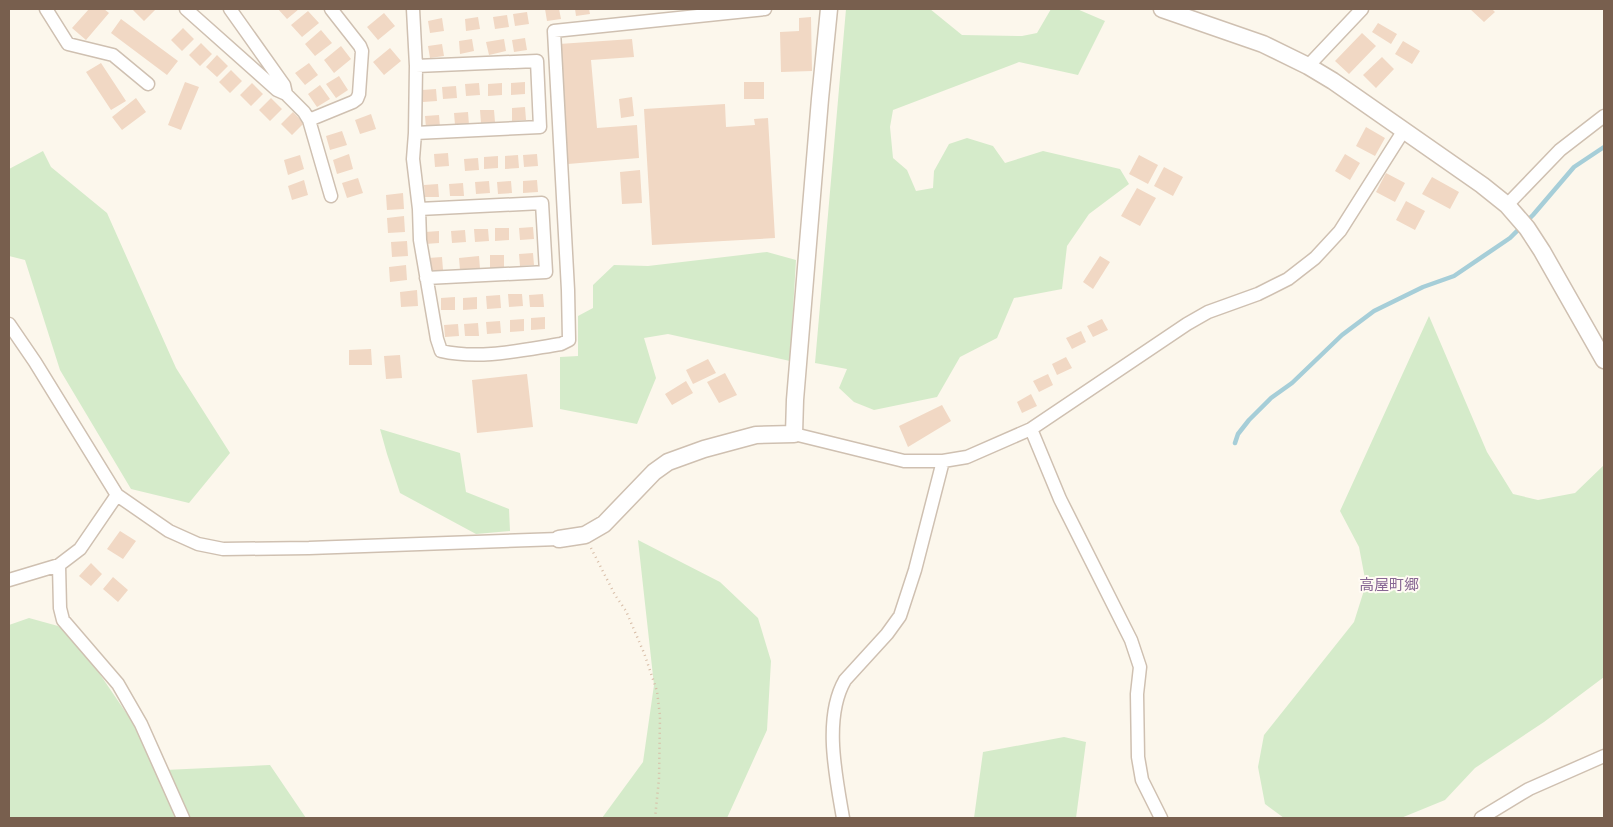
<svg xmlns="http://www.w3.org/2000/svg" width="1613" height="827" font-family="'Roboto Condensed','Noto Sans JP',sans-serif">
<rect width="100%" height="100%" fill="#fcf7ec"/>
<path fill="#d5ebca" d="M846,9h84l32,26 60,1 15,-3 14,-24h26l28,12 -27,54 -59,-13 -126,48 -3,17 3,31 14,12 9,21 17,-3 1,-17 15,-27 18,-6 26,8 12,17 38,-12 77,18 9,15 -40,30 -22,32 -5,43 -48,9 -17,40 -37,19 -23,40 -63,13 -20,-8 -15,-14 8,-19 -32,-6z
M43,151l8,16 56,46 69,155 54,85 -41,50 -58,-14 -71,-119 -35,-110 -16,-4v-87z
M767,252l29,8 -6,101 -122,-27 -24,4 12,40 -19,46 -77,-15v-52l18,-1v-40l15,-8v-23l21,-20 34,1z
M1429,316l58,136 26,42 25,6 37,-7 29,-28v212l-60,45 -69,46 -30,32 -44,18h-117l-19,-14 -7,-37 6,-32 90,-113 12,-38 -7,-37 -19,-36z
M380,429l80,24 6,39 43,17 1,22 -34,3 -76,-41 -13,-39z
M638,540l82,42 38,36 13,43 -4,69 -40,88h-125l41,-56 11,-77z
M29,618l29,8 20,16 87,128 105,-5 36,53h-297v-193z
M1064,737l22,5 -10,76h-102l9,-66z"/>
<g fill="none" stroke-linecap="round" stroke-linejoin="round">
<path stroke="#a6ced8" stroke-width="4.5" d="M1235,443l3,-9 11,-14 22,-22 21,-15 50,-48 32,-24 49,-24 31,-11 56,-38 23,-23 41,-48 30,-20"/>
</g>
<path fill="#f1d8c4" d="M89,9h15l5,4 -23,27 -14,-12z
M135,9h21l-12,12 -11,-11z
M278,9h21l-12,10z
M545,9h14l2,10 -14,2z
M575,9h14l1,5 -14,2z
M1470,9h22l3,3 -11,10z
M308,11l11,12 -17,14 -11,-12z
M527,12l2,12 -14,2 -2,-12z
M384,13l11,13 -17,14 -11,-13z
M507,15l2,12 -14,2 -2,-12z
M478,17l2,12 -14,2 -1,-12z
M811,17l1,54 -31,1 -1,-40 19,-1v-13z
M442,18l2,13 -14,2 -2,-12z
M121,19l57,42 -11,14 -56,-42z
M1378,23l19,11 -6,10 -19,-12z
M183,28l11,11 -12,12 -11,-11z
M321,30l11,13 -17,13 -10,-12z
M1362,33l14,13 -27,28 -14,-13z
M525,38l2,12 -13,2 -2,-12z
M472,39l2,12 -14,3 -1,-13z
M504,39l2,12 -17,4 -3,-13z
M632,39l2,18 -43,3 6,68 40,-3 2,33 -71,6 -9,-120z
M1403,41l17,10 -8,13 -17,-10z
M201,43l11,11 -12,12 -11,-11z
M442,44l2,12 -14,2 -2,-12z
M341,46l10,13 -17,14 -10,-13z
M390,48l11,13 -17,14 -11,-13z
M217,55l11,11 -11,11 -11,-10z
M1382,57l12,12 -18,19 -13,-13z
M101,63l25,38 -15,9 -25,-38z
M309,63l9,12 -13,10 -10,-12z
M231,70l11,11 -12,12 -11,-11z
M339,76l9,14 -12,8 -10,-14z
M185,82l14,5 -18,43 -13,-5z
M525,82v12l-14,1v-12z
M744,82h20v17h-20z
M252,83l11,11 -12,12 -11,-11z
M479,83l1,12 -14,1 -1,-12z
M502,83v12l-14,1v-12z
M320,85l10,14 -13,8 -9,-13z
M456,86l1,12 -14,1 -1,-12z
M436,89l1,12 -14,1 -1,-12z
M632,97l2,19 -13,2 -2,-19z
M136,98l10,14 -24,18 -10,-13z
M271,98l11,11 -12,12 -11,-11z
M725,104l1,23 29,-2 -1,-6 14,-1 7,120 -123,7 -8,-136z
M525,107l1,13 -14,1v-13z
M480,110h14l1,12 -14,1z
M293,112l11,11 -12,12 -11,-11z
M468,112l1,13h-14l-1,-12z
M371,114l5,15 -16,5 -5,-14z
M439,115l1,12 -14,1 -1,-12z
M1366,127l19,11 -10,18 -19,-10z
M342,131l5,14 -17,5 -4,-14z
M448,153l1,13 -14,1 -1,-13z
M349,154l4,15 -16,5 -4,-14z
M537,154l1,12 -14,1 -1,-12z
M1345,154l15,9 -10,17 -15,-9z
M300,155l4,14 -16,6 -4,-15z
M518,155l1,13 -14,1v-13z
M1139,155l19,10 -10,19 -19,-10z
M498,156v12l-14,1v-12z
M478,158l1,12 -14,1 -1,-12z
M1164,167l19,10 -10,19 -19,-10z
M640,170l2,33 -20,1 -2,-32z
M1386,173l19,10 -10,19 -19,-10z
M1432,177l27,15 -9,17 -28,-15z
M358,178l5,15 -16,5 -5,-15z
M304,180l4,15 -16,5 -4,-14z
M537,180l1,12 -15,1v-12z
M489,181l1,12 -14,1 -1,-12z
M511,181l1,12 -14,1 -1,-12z
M463,183l1,13h-14l-1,-12z
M438,184l1,13h-14l-1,-12z
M1137,188l19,10 -16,28 -19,-10z
M403,193l1,16 -17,1 -1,-15z
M1406,201l19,10 -10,19 -19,-10z
M404,216l1,16 -17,1 -1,-15z
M533,227l1,12 -14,1 -1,-12z
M495,228h14v12l-14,1z
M474,229h14l1,12 -14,1z
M465,230l1,12 -14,1 -1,-12z
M439,231v12l-14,1v-12z
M407,241l1,15 -16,1 -1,-15z
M533,253l1,12 -14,1 -1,-12z
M490,255h14v12l-14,1z
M479,256l1,13 -20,1 -1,-12z
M1100,256l10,6 -17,27 -10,-7z
M442,257l1,13 -14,1 -1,-13z
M406,265l1,15 -17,2 -1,-15z
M417,290l1,16 -17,1 -1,-15z
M508,294h14l1,12 -14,1z
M543,294l1,13h-14l-1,-12z
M500,295l1,13 -14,1 -1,-13z
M455,297v13h-14v-12z
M477,297v12l-14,1v-12z
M545,317v12l-14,1v-12z
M524,319v12l-14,1v-12z
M1102,319l6,11 -15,7 -6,-11z
M500,321l1,12 -14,1 -1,-12z
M478,323l1,13h-14l-1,-12z
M458,324l1,12 -14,1 -1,-12z
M1081,331l5,11 -14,7 -6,-11z
M371,349l1,16h-23v-15z
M400,355l2,23 -16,1 -2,-23z
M1066,357l6,11 -15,7 -5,-11z
M708,359l8,14 -23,11 -7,-14z
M725,373l12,22 -18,8 -12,-21z
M527,374l6,53 -56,6 -5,-53z
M1048,374l5,11 -14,7 -6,-11z
M686,381l7,12 -21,12 -7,-11z
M1031,394l6,12 -15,7 -5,-11z
M942,405l9,16 -43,26 -9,-21z
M120,531l16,10 -13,18 -16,-10z
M91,563l11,11 -11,12 -12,-10z
M113,577l15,13 -10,12 -15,-13z"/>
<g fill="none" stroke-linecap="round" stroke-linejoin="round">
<defs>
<path id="minor" d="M46,9l22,35 45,11 35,29
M186,9l91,81 9,4 -2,-9 -54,-76
M413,9l3,57 -1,67 -2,26 6,50 1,31 17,99 4,12c40,9 81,-1 120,-7l8,-4 -1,-50 -14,-259 211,-22
M1308,66l54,-57
M286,94l18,18 5,8 22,76
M309,120l44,-18 4,-3 2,-5 3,-43 -2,-5 -29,-37
M415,133l125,-6 -3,-66 -121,5
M1507,205l53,-55 44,-34
M419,209l123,-6 4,69 -120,6
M9,324l26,38 82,133 52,36 29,13 25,5 86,-1 250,-9
M1031,429l29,70 71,141 9,27 -3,27 1,63 4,23 19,38
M794,434l110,27h39l24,-4 64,-28 156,-105 21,-12 50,-18 30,-15 27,-21 25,-27 64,-101
M59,565l1,43 3,12 55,64 23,40 42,94
M9,580l50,-15 21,-16 37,-54
M843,818c-7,-41 -20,-100 2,-138l42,-46 13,-18 15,-46 28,-109
M1481,818l48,-29 75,-33"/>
<path id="tertiary" d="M1162,9l101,35 45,22 25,15 149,104 25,20 20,23 15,23 62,109
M559,539l26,-4 19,-11 50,-52 14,-10 36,-13 52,-14 38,-1 1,-34 25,-301 9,-90"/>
</defs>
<use href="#minor" stroke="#cfc0b1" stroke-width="15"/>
<use href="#tertiary" stroke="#cfc0b1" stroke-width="19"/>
<path stroke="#d7bca6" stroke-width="2.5" stroke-dasharray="1 4" stroke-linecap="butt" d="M591,548l24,47 11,16 18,42 13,38 3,25 -1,63 -4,39"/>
<use href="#minor" stroke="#fff" stroke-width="12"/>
<use href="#tertiary" stroke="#fff" stroke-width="16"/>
</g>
<g text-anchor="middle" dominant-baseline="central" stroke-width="4" stroke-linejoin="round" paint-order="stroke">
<g font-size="15" fill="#876693" stroke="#fffbf3">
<text x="1389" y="585">高屋町郷</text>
</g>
</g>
<rect width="1613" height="827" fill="none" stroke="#785f4e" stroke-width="20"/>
</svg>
